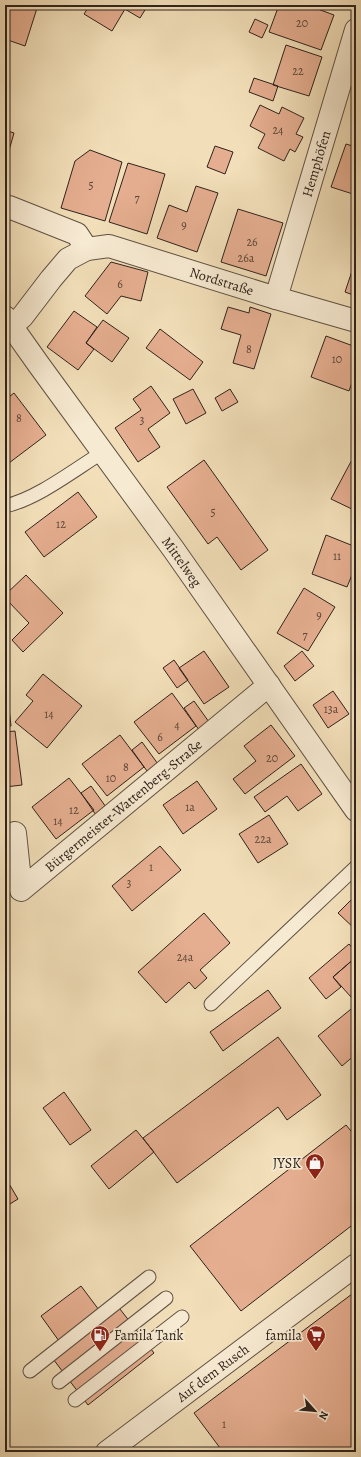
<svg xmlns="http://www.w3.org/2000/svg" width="361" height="1457" font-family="Alegreya,serif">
<rect width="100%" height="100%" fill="#f2dfb9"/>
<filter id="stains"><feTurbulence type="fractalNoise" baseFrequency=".005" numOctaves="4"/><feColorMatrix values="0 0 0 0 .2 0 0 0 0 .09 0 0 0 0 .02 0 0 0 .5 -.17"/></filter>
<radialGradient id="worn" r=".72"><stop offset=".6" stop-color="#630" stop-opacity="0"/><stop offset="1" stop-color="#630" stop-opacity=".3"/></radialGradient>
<path fill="#e5ae90" stroke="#2f231c" d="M7,5h31l-13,41 -20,-7v-28z
M90,5h28l7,4 -13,22 -28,-17z
M118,5h30l-8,13z
M279,5h28l27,10 -13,35 -52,-18z
M255,19l13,6 -6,13 -13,-6z
M286,45l36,12 -13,39 -36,-11z
M254,78l24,8 -5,15 -24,-9z
M260,105l19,9 3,-7 22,11 -8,16 7,3 -8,15 -5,-3 -6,12 -26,-13 7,-14 -15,-8z
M5,130l9,3 -6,21 -3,-1z
M346,144l10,3v48l-25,-8z
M215,146l18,6 -8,22 -18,-7z
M90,150l32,12 -17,59 -44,-13 14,-47z
M128,163l37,11 -18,60 -38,-12z
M196,186l22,7 -21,59 -40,-14 12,-33 18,7z
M238,209l45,14 -17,53 -45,-14z
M111,262l37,10 -7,29 -20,-5 -14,18 -22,-18z
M353,268l3,1v27l-11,-4z
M228,307l21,6 1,-6 21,7 -17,55 -21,-6 8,-28 -20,-6z
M74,311l23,16 -11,16 8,6 -16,21 -31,-23z
M103,320l26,18 -17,24 -26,-19z
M160,329l43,33 -13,18 -44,-32z
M326,336l30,11v24l-7,20 -38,-14z
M5,354l5,7 -5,6z
M151,386l19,27 -22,16 12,18 -22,15 -23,-34 26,-18 -8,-11z
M193,389l13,24 -20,11 -13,-25z
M230,389l8,13 -16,9 -7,-13z
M14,393l32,42 -41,31v-66z
M355,454h1v57l-25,-12z
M204,460l64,90 -27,20 -24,-33 -9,7 -41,-57z
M78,492l19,25 -53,40 -19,-25z
M326,535l30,12v18l-9,22 -35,-13z
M26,575l37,38 -40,39 -11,-12 17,-17 -24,-25v-3z
M304,588l31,19 -27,44 -31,-18z
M204,651l25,36 -25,17 -25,-36z
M302,651l12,15 -19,15 -11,-15z
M174,660l14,20 -11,8 -14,-20z
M43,674l39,32 -35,42 -32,-26 18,-21 -7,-6z
M333,691l16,23 -21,14 -15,-23z
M172,693l24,33 -37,28 -25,-32z
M194,701l15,21 -10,8 -15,-22z
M5,708h4l2,18 -6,1z
M271,725l24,31 -50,38 -12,-15 23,-18 -12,-15z
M15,731l7,54 -17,2v-55z
M120,735l24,32 -37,29 -25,-32z
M142,742l16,22 -11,7 -15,-21z
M301,764l21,30 -24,17 -11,-15 -22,16 -11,-15z
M69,778l25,32 -38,29 -24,-32z
M197,781l20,28 -34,25 -20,-29z
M91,786l15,21 -10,8 -15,-22z
M269,815l19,29 -30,19 -19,-29z
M160,846l21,24 -49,41 -20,-25z
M356,895v35l-18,-17z
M204,913l26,30 -30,27 7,8 -12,11 -6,-7 -23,21 -28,-31z
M349,944l7,8v5l-23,20 8,10 -15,12 -17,-21z
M356,957v35l-5,5 -18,-20z
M268,990l13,18 -58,43 -13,-19z
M356,1005v49l-14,12 -24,-30z
M278,1037l43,58 -34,25 -9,-13 -101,76 -34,-45z
M64,1092l27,38 -21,15 -27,-37z
M346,1125l10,12v87l-1,-1 -114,88 -51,-65z
M136,1130l18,22 -45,37 -18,-23z
M5,1177l13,22 -13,8z
M81,1286l18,24 -40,31 -18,-25z
M356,1291v161h-133l-29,-39z
M113,1300l41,53 -66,52 -41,-54z"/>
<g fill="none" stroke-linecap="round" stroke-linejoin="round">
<defs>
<path id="service" d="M5,506c32,-7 69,-36 98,-54
M211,1004l145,-137
M30,1371l119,-94
M59,1382l107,-84
M75,1400l107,-83"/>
<g id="minor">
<path d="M9,207l68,27 10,15"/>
<path id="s1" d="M276,298l80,-268"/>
<path id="s2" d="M5,317l34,48 135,185 182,260"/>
<path id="s3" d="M11,326l11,-9 29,-38 17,-20 19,-10 22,-3 167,52 80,23"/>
<path id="s4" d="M15,833l6,57 248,-205"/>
<path id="s5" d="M107,1452l249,-187"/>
</g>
</defs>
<use href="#service" stroke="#605243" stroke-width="15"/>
<use href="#minor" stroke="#605243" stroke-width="24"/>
<use href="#service" stroke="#f7ead2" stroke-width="13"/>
<use href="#minor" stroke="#f7ead2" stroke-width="22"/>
</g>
<defs>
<symbol id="shop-pin" viewBox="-11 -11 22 30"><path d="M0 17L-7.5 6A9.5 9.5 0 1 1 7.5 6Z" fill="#8f2418" stroke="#f7ead2"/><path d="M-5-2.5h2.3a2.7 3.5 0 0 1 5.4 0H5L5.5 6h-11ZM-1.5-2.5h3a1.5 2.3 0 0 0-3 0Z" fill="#fff"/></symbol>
<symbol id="fuel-pin" viewBox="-11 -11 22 30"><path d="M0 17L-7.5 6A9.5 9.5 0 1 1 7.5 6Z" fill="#8f2418" stroke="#f7ead2"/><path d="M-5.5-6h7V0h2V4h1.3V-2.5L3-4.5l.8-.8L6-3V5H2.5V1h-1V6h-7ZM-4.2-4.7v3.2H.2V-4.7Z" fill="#fff"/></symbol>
<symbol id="supermarket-pin" viewBox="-11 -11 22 30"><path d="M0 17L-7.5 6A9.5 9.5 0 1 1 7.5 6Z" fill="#8f2418" stroke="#f7ead2"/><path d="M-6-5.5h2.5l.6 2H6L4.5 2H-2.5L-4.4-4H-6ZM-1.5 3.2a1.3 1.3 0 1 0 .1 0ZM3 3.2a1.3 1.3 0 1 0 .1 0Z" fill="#fff"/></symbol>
</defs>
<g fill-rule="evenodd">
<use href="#shop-pin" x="304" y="1152" width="22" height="30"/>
<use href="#fuel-pin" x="89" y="1324" width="22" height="30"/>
<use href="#supermarket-pin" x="305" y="1324" width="22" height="30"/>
</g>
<g text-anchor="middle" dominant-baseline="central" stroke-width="3.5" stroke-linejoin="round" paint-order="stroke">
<g font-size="12" fill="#5c4639">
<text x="302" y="23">20</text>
<text x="298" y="71">22</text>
<text x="278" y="130">24</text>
<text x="91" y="185">5</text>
<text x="137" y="198">7</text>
<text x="184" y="225">9</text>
<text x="252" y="242">26</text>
<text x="246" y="258">26a</text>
<text x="120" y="284">6</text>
<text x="249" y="349">8</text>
<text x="337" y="359">10</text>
<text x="19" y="418">8</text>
<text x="142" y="420">3</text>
<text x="213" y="512">5</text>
<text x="61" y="524">12</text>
<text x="337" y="556">11</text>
<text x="319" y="615">9</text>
<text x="305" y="635">7</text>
<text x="331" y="709">13a</text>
<text x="49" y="714">14</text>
<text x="177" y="725">4</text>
<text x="160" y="737">6</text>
<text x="272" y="758">20</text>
<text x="126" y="767">8</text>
<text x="111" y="778">10</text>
<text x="190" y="807">1a</text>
<text x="74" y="810">12</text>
<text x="58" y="821">14</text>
<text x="263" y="839">22a</text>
<text x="151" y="867">1</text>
<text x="129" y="883">3</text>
<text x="185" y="957">24a</text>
<text x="224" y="1424">1</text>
</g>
<g font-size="14" fill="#2f231c" stroke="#f7ead2">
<text stroke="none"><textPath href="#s1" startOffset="140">Hemphöfen</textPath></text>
<text stroke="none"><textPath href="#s3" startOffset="250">Nordstraße</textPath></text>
<text stroke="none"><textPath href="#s2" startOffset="302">Mittelweg</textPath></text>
<text stroke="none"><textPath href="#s4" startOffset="190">Bürgermeister-Wattenberg-Straße</textPath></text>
<text stroke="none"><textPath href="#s5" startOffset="132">Auf dem Rusch</textPath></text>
</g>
<g font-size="14" fill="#2f231c" stroke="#f7ead2" text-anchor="end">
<text x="301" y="1163">JYSK</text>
<text x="114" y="1335" text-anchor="start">Famila Tank</text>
<text x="302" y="1335">famila</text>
</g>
</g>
<rect width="361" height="1457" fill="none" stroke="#f2dfb9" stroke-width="20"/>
<rect x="6" y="6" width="349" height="1445" fill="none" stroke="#2f231c" stroke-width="2"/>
<rect x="10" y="10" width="341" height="1437" fill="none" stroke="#2f231c"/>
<g transform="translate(315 1411) rotate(117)" stroke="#f7ead2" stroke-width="3" paint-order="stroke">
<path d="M0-3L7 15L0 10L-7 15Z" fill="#2f231c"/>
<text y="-6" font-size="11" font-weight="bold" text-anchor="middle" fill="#2f231c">N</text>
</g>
<rect width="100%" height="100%" filter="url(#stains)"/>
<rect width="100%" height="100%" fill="url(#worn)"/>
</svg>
